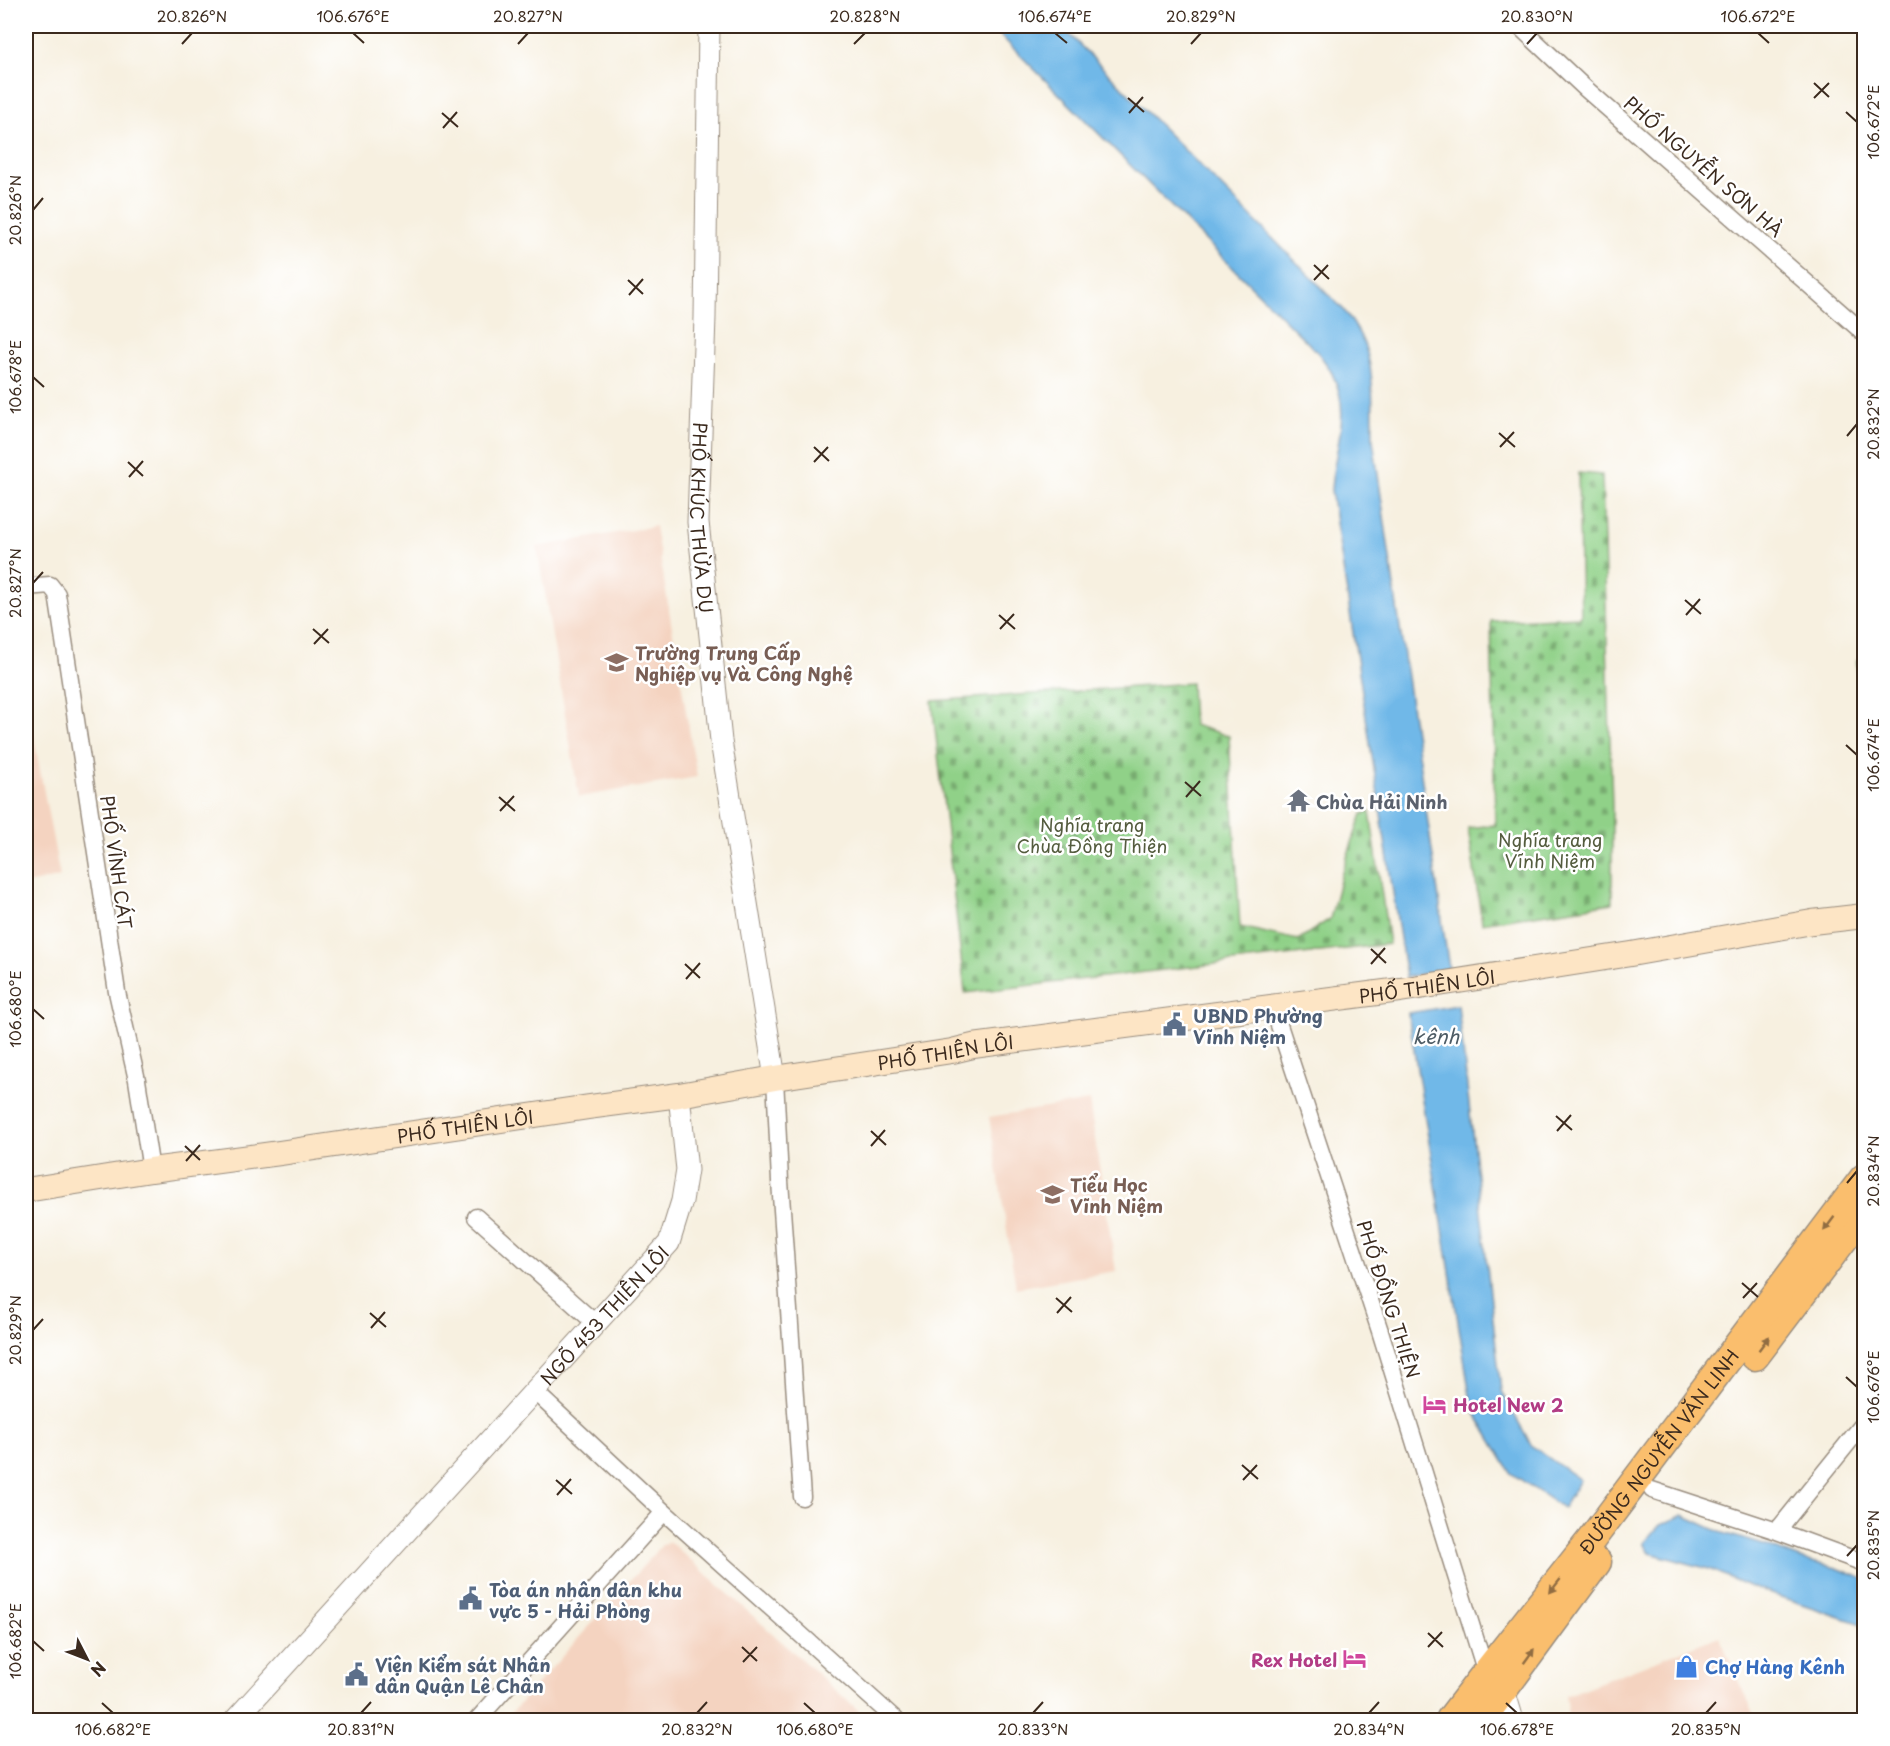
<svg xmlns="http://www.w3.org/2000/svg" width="1890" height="1746" font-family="'Playpen Sans',sans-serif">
<defs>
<pattern id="cemetery-stones" width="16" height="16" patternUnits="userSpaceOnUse" patternTransform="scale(1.5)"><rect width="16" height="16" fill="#90d188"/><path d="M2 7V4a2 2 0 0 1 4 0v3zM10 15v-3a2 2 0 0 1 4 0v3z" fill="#77aa6f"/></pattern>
</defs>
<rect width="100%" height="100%" fill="#fff"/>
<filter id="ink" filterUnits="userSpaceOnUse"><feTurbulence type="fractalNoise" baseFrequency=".0167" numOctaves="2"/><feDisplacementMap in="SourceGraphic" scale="12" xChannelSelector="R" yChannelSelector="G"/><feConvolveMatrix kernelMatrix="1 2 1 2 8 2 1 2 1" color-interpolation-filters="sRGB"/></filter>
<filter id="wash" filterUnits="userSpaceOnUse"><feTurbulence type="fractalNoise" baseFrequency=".008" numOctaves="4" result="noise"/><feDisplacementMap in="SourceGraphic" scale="24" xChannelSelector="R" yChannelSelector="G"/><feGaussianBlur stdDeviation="1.35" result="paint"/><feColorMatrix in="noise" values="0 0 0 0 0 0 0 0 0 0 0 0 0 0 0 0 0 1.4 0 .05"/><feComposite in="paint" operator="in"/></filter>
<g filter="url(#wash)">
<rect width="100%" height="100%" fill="#f7f0e0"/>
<path fill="#f4d3c0" d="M655,526l42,251 -118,20 -42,-250z
M26,696l34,181 -34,7z
M1089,1101l27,170 -100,17 -27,-171z
M668,1542l8,5 193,173h-364l157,-175z
M1719,1636l38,84h-188l-4,-24z"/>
<path fill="url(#cemetery-stones)" stroke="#667e53" stroke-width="1.5" d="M1578,473l24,2 10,330v98l-130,20 -14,-95 27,-3 -4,-204 90,-4z
M1857,660h7v57h-4z
M1191,683l2,42 36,11 11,191 58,13 32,-21 13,-50 19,-55 8,-2 19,132 -424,49 -33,-292z"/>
<path fill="#70b8e8" stroke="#567183" stroke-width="1.5" d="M991,26h70l282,283c7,9 13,18 18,28 15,30 11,70 12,103l76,529 -43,8 -75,-487c2,-38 21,-74 3,-112 -3,-9 -10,-17 -15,-24z
M1458,1005l43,386 31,55 48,34 -17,28 -52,-35 -39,-65 -64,-395z
M1683,1515l37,17 47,14 36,14 34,8 27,11v46l-113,-38 -42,-18 -59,-16 -6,-10 16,-18z"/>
</g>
<g filter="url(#ink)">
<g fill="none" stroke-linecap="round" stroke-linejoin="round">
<defs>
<path id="minor" d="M1519,26l67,63 278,244
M26,587l24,-2 7,9 60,398 20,88 14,90
M1273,1007l107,324 106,342
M775,1078l5,103 22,316
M476,1217l119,106
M534,1391l130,121 232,208
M1652,1490l125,41 87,32
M1777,1531l87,-108
M477,1720l187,-208"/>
<g id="tertiary">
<path id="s1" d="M709,26l-4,291 -7,205 23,219 54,337"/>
<path d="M1504,1690l9,30"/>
<path id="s2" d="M235,1720l434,-477 13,-42 5,-31 -8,-75"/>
</g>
<g id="secondary">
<path id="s3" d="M26,1190l125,-20 129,-17 309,-46 90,-12 96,-17 177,-27 21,-5 427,-56 231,-36 181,-32 52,-6"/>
</g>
<g id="trunk">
<path d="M1755,1356l109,-144"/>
<path id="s4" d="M1450,1720l36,-47 105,-133 273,-362"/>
<path d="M1481,1720l116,-158"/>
</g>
</defs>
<use href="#minor" stroke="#998d7f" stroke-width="19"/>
<use href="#tertiary" stroke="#998d7f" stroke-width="23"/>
<use href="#secondary" stroke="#998d7f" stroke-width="26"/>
<use href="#trunk" stroke="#998d7f" stroke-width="31"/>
<use href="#minor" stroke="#fff" stroke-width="16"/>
<use href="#tertiary" stroke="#fff" stroke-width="21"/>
<use href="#secondary" stroke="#fde5c5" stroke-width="24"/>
<use href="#trunk" stroke="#fabe6d" stroke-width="28"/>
</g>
<defs><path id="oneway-solid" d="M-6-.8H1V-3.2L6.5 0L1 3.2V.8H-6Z" transform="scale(1.5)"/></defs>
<g fill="#916d42">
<use href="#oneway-solid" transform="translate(1829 1224) rotate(127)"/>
<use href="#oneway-solid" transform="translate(1764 1343) rotate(-53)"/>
<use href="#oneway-solid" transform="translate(1555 1586) rotate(128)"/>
<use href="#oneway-solid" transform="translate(1529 1656) rotate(-54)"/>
</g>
</g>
<path fill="none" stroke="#3b2a1e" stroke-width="2" d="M353,33l11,10M1055,33l12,10M1758,33l11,10M182,44l10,-11M518,44l10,-11M854,44l11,-11M1191,44l10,-11M1527,44l10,-11M1814,83l15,14M1128,98l16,14M1814,98l15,-15M1846,112l11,10M442,113l16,14M1129,113l14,-16M443,128l14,-16M33,210l10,-12M1314,265l15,14M628,280l15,14M1314,280l14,-15M629,295l14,-16M33,377l11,10M1499,433l16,14M1847,436l10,-12M814,447l15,14M1500,447l14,-15M128,462l15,14M814,462l14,-15M129,477l14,-16M33,583l10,-11M1685,600l16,14M999,615l16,14M1686,615l14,-16M313,629l16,14M1000,629l14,-15M314,644l14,-15M1846,745l11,10M1185,782l16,14M499,797l16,14M1186,797l14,-16M500,811l14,-15M1371,949l15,14M685,964l15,14M1371,964l14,-16M686,979l14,-16M33,1009l11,10M1556,1116l16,14M871,1131l15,14M1557,1131l14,-16M185,1146l15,14M871,1146l14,-16M186,1161l14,-16M1847,1183l10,-12M1742,1283l16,14M1056,1298l16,14M1743,1298l14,-15M370,1313l16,14M1057,1313l14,-16M371,1328l14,-16M33,1330l10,-11M1846,1377l11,10M1242,1465l16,14M556,1480l16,14M1243,1480l14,-15M557,1495l14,-16M1847,1556l10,-11M1428,1633l15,14M33,1641l11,10M742,1647l15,14M1428,1647l14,-15M743,1662l14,-15M102,1703l11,10M804,1703l11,10M1506,1703l11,10M361,1713l10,-11M697,1713l10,-11M1033,1713l10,-11M1369,1713l10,-11M1706,1713l10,-11"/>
<defs>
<symbol id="university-bare" viewBox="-9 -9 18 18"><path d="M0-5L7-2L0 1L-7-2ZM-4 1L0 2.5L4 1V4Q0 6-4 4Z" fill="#8d6e63" stroke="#fff" stroke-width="2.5" paint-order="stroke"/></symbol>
<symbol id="temple-bare" viewBox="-9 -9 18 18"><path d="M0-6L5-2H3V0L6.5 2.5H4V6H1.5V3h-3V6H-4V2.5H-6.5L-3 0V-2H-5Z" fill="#6b7280" stroke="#fff" stroke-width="2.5" paint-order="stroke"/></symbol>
<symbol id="civic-bare" viewBox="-9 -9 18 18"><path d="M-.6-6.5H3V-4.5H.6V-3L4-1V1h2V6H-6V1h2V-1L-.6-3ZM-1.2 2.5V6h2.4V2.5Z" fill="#5c6f8a" stroke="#fff" stroke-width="2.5" paint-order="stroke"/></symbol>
<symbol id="school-bare" viewBox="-9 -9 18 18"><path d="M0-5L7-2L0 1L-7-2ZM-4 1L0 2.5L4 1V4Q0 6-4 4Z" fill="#8d6e63" stroke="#fff" stroke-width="2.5" paint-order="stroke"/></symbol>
<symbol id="hotel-bare" viewBox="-9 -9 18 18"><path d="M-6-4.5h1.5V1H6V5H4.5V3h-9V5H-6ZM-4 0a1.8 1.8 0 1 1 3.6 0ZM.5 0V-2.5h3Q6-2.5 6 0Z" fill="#d1479c" stroke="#fff" stroke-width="2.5" paint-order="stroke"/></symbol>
<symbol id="shop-bare" viewBox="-9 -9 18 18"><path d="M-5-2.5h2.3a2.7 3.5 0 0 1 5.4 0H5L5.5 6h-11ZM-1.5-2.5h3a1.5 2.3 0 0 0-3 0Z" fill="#3f7fe0" stroke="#fff" stroke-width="2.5" paint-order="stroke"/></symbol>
</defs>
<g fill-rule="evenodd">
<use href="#university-bare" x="600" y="646" width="33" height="33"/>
<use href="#temple-bare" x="1282" y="784" width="33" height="33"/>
<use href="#civic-bare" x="1158" y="1008" width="33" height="33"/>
<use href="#school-bare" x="1036" y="1178" width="33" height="33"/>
<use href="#hotel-bare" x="1418" y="1388" width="33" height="33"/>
<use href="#civic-bare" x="454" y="1582" width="33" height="33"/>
<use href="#hotel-bare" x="1338" y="1642" width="33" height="33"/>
<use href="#shop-bare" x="1670" y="1650" width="33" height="33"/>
<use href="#civic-bare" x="340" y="1658" width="33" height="33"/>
</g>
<g text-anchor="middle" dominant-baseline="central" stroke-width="5" stroke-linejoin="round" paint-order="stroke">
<g font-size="18" fill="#3b2a1e" stroke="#fff">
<text transform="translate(1704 166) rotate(41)">PHỐ NGUYỄN SƠN HÀ</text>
<text stroke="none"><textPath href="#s1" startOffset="492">PHỐ KHÚC THỪA DỤ</textPath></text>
<text transform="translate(117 862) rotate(82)">PHỐ VĨNH CÁT</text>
<text stroke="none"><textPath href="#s3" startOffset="1416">PHỐ THIÊN LÔI</textPath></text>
<text stroke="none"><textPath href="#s3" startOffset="930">PHỐ THIÊN LÔI</textPath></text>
<text stroke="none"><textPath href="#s3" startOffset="444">PHỐ THIÊN LÔI</textPath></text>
<text transform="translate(1389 1299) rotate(72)">PHỐ ĐỒNG THIỆN</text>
<text stroke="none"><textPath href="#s2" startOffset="548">NGÕ 453 THIÊN LÔI</textPath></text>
<text stroke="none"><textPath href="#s4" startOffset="340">ĐƯỜNG NGUYỄN VĂN LINH</textPath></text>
</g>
<g font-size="18" font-weight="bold" fill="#785e54" stroke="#fff" text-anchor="start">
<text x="635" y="652">Trường Trung Cấp<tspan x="635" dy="21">Nghiệp vụ Và Công Nghệ</tspan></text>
<text x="1070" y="1184">Tiểu Học<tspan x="1070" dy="21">Vĩnh Niệm</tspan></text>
</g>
<g font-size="18" font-weight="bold" fill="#5b616d" stroke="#fff" text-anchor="start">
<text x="1316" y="801">Chùa Hải Ninh</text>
</g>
<g font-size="18" fill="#545c3e" stroke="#fff">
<text x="1092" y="824">Nghĩa trang<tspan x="1092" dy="21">Chùa Đồng Thiện</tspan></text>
<text x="1550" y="839">Nghĩa trang<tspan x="1550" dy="21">Vĩnh Niệm</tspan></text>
</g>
<g font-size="18" font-weight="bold" fill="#4e5e75" stroke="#fff" text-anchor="start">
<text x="1193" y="1015">UBND Phường<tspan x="1193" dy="21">Vĩnh Niệm</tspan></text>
<text x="489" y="1589">Tòa án nhân dân khu<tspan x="489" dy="21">vực 5 - Hải Phòng</tspan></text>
<text x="375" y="1664">Viện Kiểm sát Nhân<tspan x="375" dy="21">dân Quận Lê Chân</tspan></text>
</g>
<g font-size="18" font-weight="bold" fill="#b23c85" stroke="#fff" text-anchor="start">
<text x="1453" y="1404">Hotel New 2</text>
<text x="1337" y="1659" text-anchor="end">Rex Hotel</text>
</g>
<g font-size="18" font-weight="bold" fill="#366cbe" stroke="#fff" text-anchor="start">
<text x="1705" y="1666">Chợ Hàng Kênh</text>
</g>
<g font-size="20" font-style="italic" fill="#4e5c65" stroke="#fff">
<text x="1436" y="1036">kênh</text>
</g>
</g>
<rect width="1890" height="1746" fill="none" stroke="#fff" stroke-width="66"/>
<g transform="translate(87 1659) rotate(132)" stroke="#ffffff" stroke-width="4.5" paint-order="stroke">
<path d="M0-4.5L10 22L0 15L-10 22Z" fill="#3b2a1e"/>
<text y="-9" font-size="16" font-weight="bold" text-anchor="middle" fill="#3b2a1e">N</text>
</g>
<rect x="33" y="33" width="1824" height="1680" fill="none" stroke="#3b2a1e" stroke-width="2"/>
<g font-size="15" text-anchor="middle" fill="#3b2a1e">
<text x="192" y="22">20.826°N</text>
<text x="353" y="22">106.676°E</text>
<text x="528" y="22">20.827°N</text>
<text x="865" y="22">20.828°N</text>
<text x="1055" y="22">106.674°E</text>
<text x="1201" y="22">20.829°N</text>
<text x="1537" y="22">20.830°N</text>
<text x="1758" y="22">106.672°E</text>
<text transform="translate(1874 122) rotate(-90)" y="5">106.672°E</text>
<text transform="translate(16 210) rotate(-90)" y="5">20.826°N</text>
<text transform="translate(16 377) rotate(-90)" y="5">106.678°E</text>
<text transform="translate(1874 424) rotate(-90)" y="5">20.832°N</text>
<text transform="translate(16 583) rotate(-90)" y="5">20.827°N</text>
<text transform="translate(1874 755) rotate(-90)" y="5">106.674°E</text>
<text transform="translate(16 1009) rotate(-90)" y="5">106.680°E</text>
<text transform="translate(1874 1171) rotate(-90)" y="5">20.834°N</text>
<text transform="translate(16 1330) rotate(-90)" y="5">20.829°N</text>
<text transform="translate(1874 1387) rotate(-90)" y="5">106.676°E</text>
<text transform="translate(1874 1545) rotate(-90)" y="5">20.835°N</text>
<text transform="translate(16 1641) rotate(-90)" y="5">106.682°E</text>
<text x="113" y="1735">106.682°E</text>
<text x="361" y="1735">20.831°N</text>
<text x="697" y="1735">20.832°N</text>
<text x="815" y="1735">106.680°E</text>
<text x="1033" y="1735">20.833°N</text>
<text x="1369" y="1735">20.834°N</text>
<text x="1517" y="1735">106.678°E</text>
<text x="1706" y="1735">20.835°N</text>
</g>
</svg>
